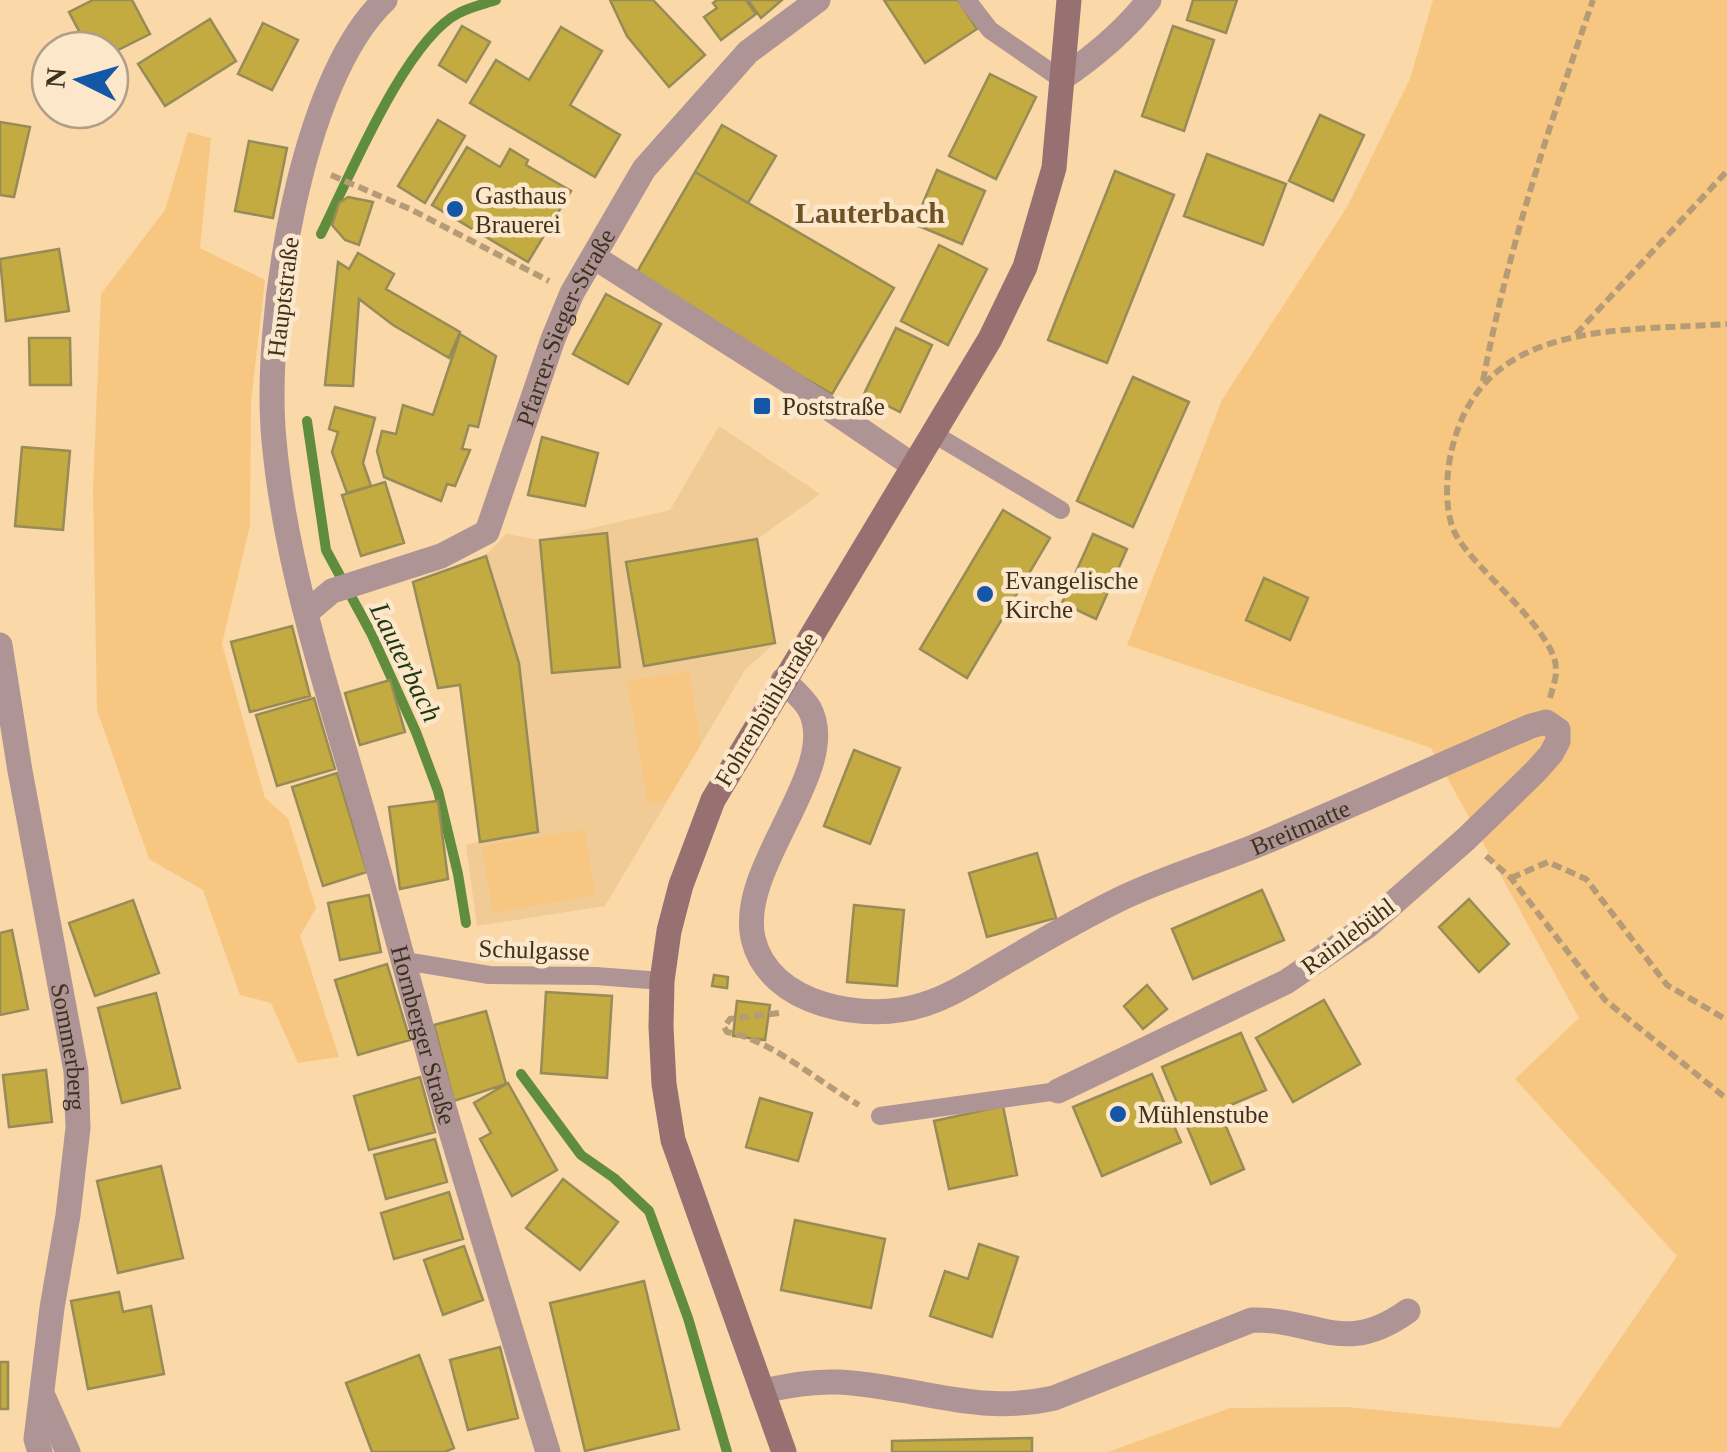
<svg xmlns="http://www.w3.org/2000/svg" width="1727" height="1452" font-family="Georgia,serif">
<rect width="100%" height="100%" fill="#fad8a8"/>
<path fill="#f1cb95" d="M719,426l101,68 -63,45 18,104 -30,27 -140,236 -128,20 -11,-81 14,-4 -20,-156 -22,3 -24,-102 71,-30 21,-22 34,6 130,-30z"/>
<path fill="#f7c782" d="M1433,0h294v1452h-619l122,-44 117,-1 212,21 118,-172 -162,-177 64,-61 -148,-270 -304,-103 95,-245 125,-193 63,-128z
M188,132l23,6 -11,110 65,32 -14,122 -1,123 -28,119 43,154 23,20 28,90 -16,28 39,121 -41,6 -27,-60 -31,-8 -37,-105 -54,-31 -52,-149 -4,-221 8,-195 64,-84z
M689,671l12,73 -35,58 -18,1 -21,-122z
M584,829l11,66 -102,18 -11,-67z"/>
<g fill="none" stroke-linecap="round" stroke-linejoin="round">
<path stroke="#608d3d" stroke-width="10" d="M321,234c28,-56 85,-195 138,-221 11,-6 25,-9 37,-13
M307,421l19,129 45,83 45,99 22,59 20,83 8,49
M521,1074l60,81 33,23 35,33 39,107 39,134"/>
</g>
<path fill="#c3ab42" stroke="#978b57" stroke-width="2.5" d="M93,0h39l18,34 -40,20v-4h-21l-20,-38z
M610,0h43l52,55 -36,32 -42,-51z
M717,0h29l10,14 -35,26 -17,-23 13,-9 -4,-5z
M748,0h34l-21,18z
M884,0h74l19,29 -52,34z
M1193,0h44l-11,33 -39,-13z
M210,19l26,42 -71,45 -27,-42z
M263,23l35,17 -26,50 -34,-16z
M462,26l28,16 -24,40 -27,-17z
M1173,26l41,14 -30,91 -42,-15z
M561,27l41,24 -32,54 50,30 -25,42 -125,-74 26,-43 33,20z
M990,74l46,23 -40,82 -47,-23z
M1320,115l44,20 -31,66 -44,-20z
M438,120l27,16 -40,67 -27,-17z
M0,122l30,5 -16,70 -14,-2z
M722,125l54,31 -28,47 -53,-31z
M249,141l38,7 -14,70 -38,-7z
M467,147l33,20 10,-18 18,11 -2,5 45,26 -43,71 -96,-57z
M1207,154l79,30 -23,61 -79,-29z
M937,170l48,21 -23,53 -48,-20z
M1115,171l59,24 -67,168 -59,-23z
M695,172l199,116 -62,106 -199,-115z
M348,197l25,5 -14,43 -14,-5 -13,-15 7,-22z
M939,245l48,24 -39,76 -47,-24z
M59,249l10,62 -63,10 -6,-62z
M358,253l36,21 -8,15 74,43 -11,26 -56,-33 -34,-26 -6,87 -28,-1 13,-123 11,7z
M606,294l55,30 -33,60 -55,-30z
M896,328l36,17 -32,67 -36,-18z
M460,334l36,22 -18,71 -9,-2 -7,24 8,1 -15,36 -8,-2 -6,17 -57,-24 -7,-26 5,-20 14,3 7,-29 30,10z
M29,338h41l1,47h-41z
M1133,377l56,25 -56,125 -56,-26z
M335,407l40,11 -12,45 8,23 -24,7 -15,-41 6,-20 -9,-3z
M542,437l56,16 -13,53 -57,-11z
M22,447l48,4 -7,79 -48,-4z
M385,482l19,61 -43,13 -19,-61z
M1003,510l47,28 -83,140 -47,-29z
M607,533l13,134 -68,6 -12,-133z
M1093,534l34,15 -31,70 -34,-16z
M757,539l18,104 -131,23 -18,-104z
M486,556l33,107 19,169 -58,10 -20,-157 -22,3 -25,-106z
M1264,578l44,20 -18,42 -44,-20z
M292,626l18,70 -60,16 -19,-70z
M390,680l15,52 -45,13 -15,-52z
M314,698l21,71 -58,17 -21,-71z
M854,750l46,18 -30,76 -46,-18z
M337,773l30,99 -44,14 -31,-99z
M438,801l10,78 -48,10 -11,-82z
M1037,853l19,65 -69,19 -18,-64z
M1262,890l22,50 -91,39 -21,-50z
M369,895l12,57 -41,8 -12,-57z
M1469,899l40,45 -30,28 -40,-45z
M133,900l26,73 -64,23 -26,-73z
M854,905l50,5 -7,76 -50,-4z
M12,930l16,79 -28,6v-82z
M387,964l23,76 -52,15 -23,-75z
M714,975l14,2 -1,11 -15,-2z
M1147,985l20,24 -24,20 -19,-23z
M546,992l66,4 -5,82 -66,-5z
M156,993l24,95 -58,15 -24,-95z
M1324,1000l36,64 -67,38 -37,-64z
M737,1001l33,4 -5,35 -32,-4z
M486,1011l20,73 -52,17 -20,-76z
M1241,1033l25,57 -80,34 -24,-57z
M46,1070l6,52 -43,5 -6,-52z
M1152,1074l29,68 -79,34 -29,-69z
M420,1077l15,55 -66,18 -15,-54z
M508,1083l49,87 -45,26 -32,-57 11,-6 -17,-30z
M760,1098l52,15 -14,48 -52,-14z
M1003,1106l14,69 -68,14 -15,-68z
M1219,1110l25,59 -33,15 -25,-60z
M435,1139l12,43 -61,17 -12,-44z
M161,1166l22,92 -65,15 -21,-92z
M563,1179l55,43 -38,48 -54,-42z
M449,1192l14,47 -69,20 -13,-46z
M795,1220l90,19 -14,69 -90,-18z
M979,1244l39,13 -26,80 -62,-21 15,-45 23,8z
M464,1246l19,54 -40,15 -19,-55z
M644,1281l35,148 -94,22 -35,-148z
M119,1292l4,20 28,-6 13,68 -76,15 -17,-88z
M500,1347l18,71 -50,12 -18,-70z
M419,1355l35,93 -9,4h-73l-26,-69z
M0,1362h8v47h-8z
M1032,1438v14h-140v-11z"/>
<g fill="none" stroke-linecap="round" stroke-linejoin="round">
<path stroke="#b69c76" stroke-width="6" stroke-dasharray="10 5" stroke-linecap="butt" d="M331,175l79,34 139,72
M1576,334l151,-163
M1483,381c25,-133 66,-254 110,-381
M1550,698c2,-8 7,-21 6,-30 -2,-39 -80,-97 -100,-133 -12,-21 -10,-60 -5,-82 29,-135 167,-121 276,-129
M1486,856l25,22 94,122 122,99
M1511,878l37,-16 38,17 81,106 60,35
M779,1013l-49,6 -6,8 3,5c43,7 93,51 132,73"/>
<path stroke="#af9495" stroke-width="18" d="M967,0l23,30 71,49
M934,434l127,76
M405,961l84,14 107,1 66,5
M880,1116l178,-25"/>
<g stroke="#af9495" stroke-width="25">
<path id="s1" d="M385,0c-86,80 -122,327 -111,440 12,134 58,262 94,391 22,78 42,157 64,235 37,129 77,257 116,386"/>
<path d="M1061,79c34,-23 63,-47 88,-79"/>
<path d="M594,257l190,121 130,88"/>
<path id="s2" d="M306,613l26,-22 109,-35 46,-24 66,-193 19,-46 72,-124 104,-117 70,-52"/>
<path id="s3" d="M0,645l20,126 56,300 2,57 -10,87 -16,93 -16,131 4,13"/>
<path id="s4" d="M783,680c8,8 20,18 26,28 34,60 -72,158 -56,230 15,68 114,86 172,66 26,-8 50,-24 74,-38 39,-23 78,-46 119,-66 43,-21 90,-35 135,-53 93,-39 185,-81 278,-121l15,-4 12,8v11l-7,13 -16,18 -69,67 -100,88 -80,55 -228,109"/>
<path d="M762,1391c26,-5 50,-10 77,-9 77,4 136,34 215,16l198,-78c66,-1 92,37 156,-9"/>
<path d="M43,1396l25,56"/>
</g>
<path stroke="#977072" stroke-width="25" d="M784,1452l-111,-312 -9,-56 -3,-57 1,-46 7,-50 12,-46 32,-85 277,-461 35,-72 29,-99 15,-168"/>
</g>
<g fill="#1457a7" stroke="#fce7cb" stroke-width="4">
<circle cx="455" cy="209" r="10"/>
<rect x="752" y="396" width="20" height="20" rx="5"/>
<circle cx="985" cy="594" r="10"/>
<circle cx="1118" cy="1114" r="10"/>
</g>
<g text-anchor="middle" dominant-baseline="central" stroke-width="9" stroke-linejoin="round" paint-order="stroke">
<g font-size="25" fill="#3e311e" stroke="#fce7cb" text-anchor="start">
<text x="475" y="195">Gasthaus<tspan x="475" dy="29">Brauerei</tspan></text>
<text x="782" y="406">Poststraße</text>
<text x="1005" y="580">Evangelische<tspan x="1005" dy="29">Kirche</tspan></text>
<text x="1138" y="1114">Mühlenstube</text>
</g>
<g font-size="25" fill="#3e311e" stroke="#fce7cb">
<text transform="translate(283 297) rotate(-83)">Hauptstraße</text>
<text stroke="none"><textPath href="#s2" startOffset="420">Pfarrer-Sieger-Straße</textPath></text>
<text transform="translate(766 709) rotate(-59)">Fohrenbühlstraße</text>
<text stroke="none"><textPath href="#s4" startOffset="902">Breitmatte</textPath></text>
<text transform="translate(1348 936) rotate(-37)">Rainlebühl</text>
<text transform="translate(534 950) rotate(2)">Schulgasse</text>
<text stroke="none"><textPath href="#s1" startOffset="1078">Hornberger Straße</textPath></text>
<text stroke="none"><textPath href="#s3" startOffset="408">Sommerberg</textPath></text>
</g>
<g font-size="28" font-style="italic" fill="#1d380d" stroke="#fce7cb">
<text transform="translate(406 662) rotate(64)">Lauterbach</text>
</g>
<g font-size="30" font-weight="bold" fill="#6e5124" stroke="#fce7cb">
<text x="870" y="212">Lauterbach</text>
</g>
</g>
<g transform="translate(80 80) rotate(275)"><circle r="48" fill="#fce7cb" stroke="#b09e86" stroke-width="2.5"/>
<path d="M0-8L18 38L0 25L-18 38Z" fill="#1457a7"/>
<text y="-15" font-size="28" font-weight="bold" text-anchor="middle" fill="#3e311e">N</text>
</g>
</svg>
